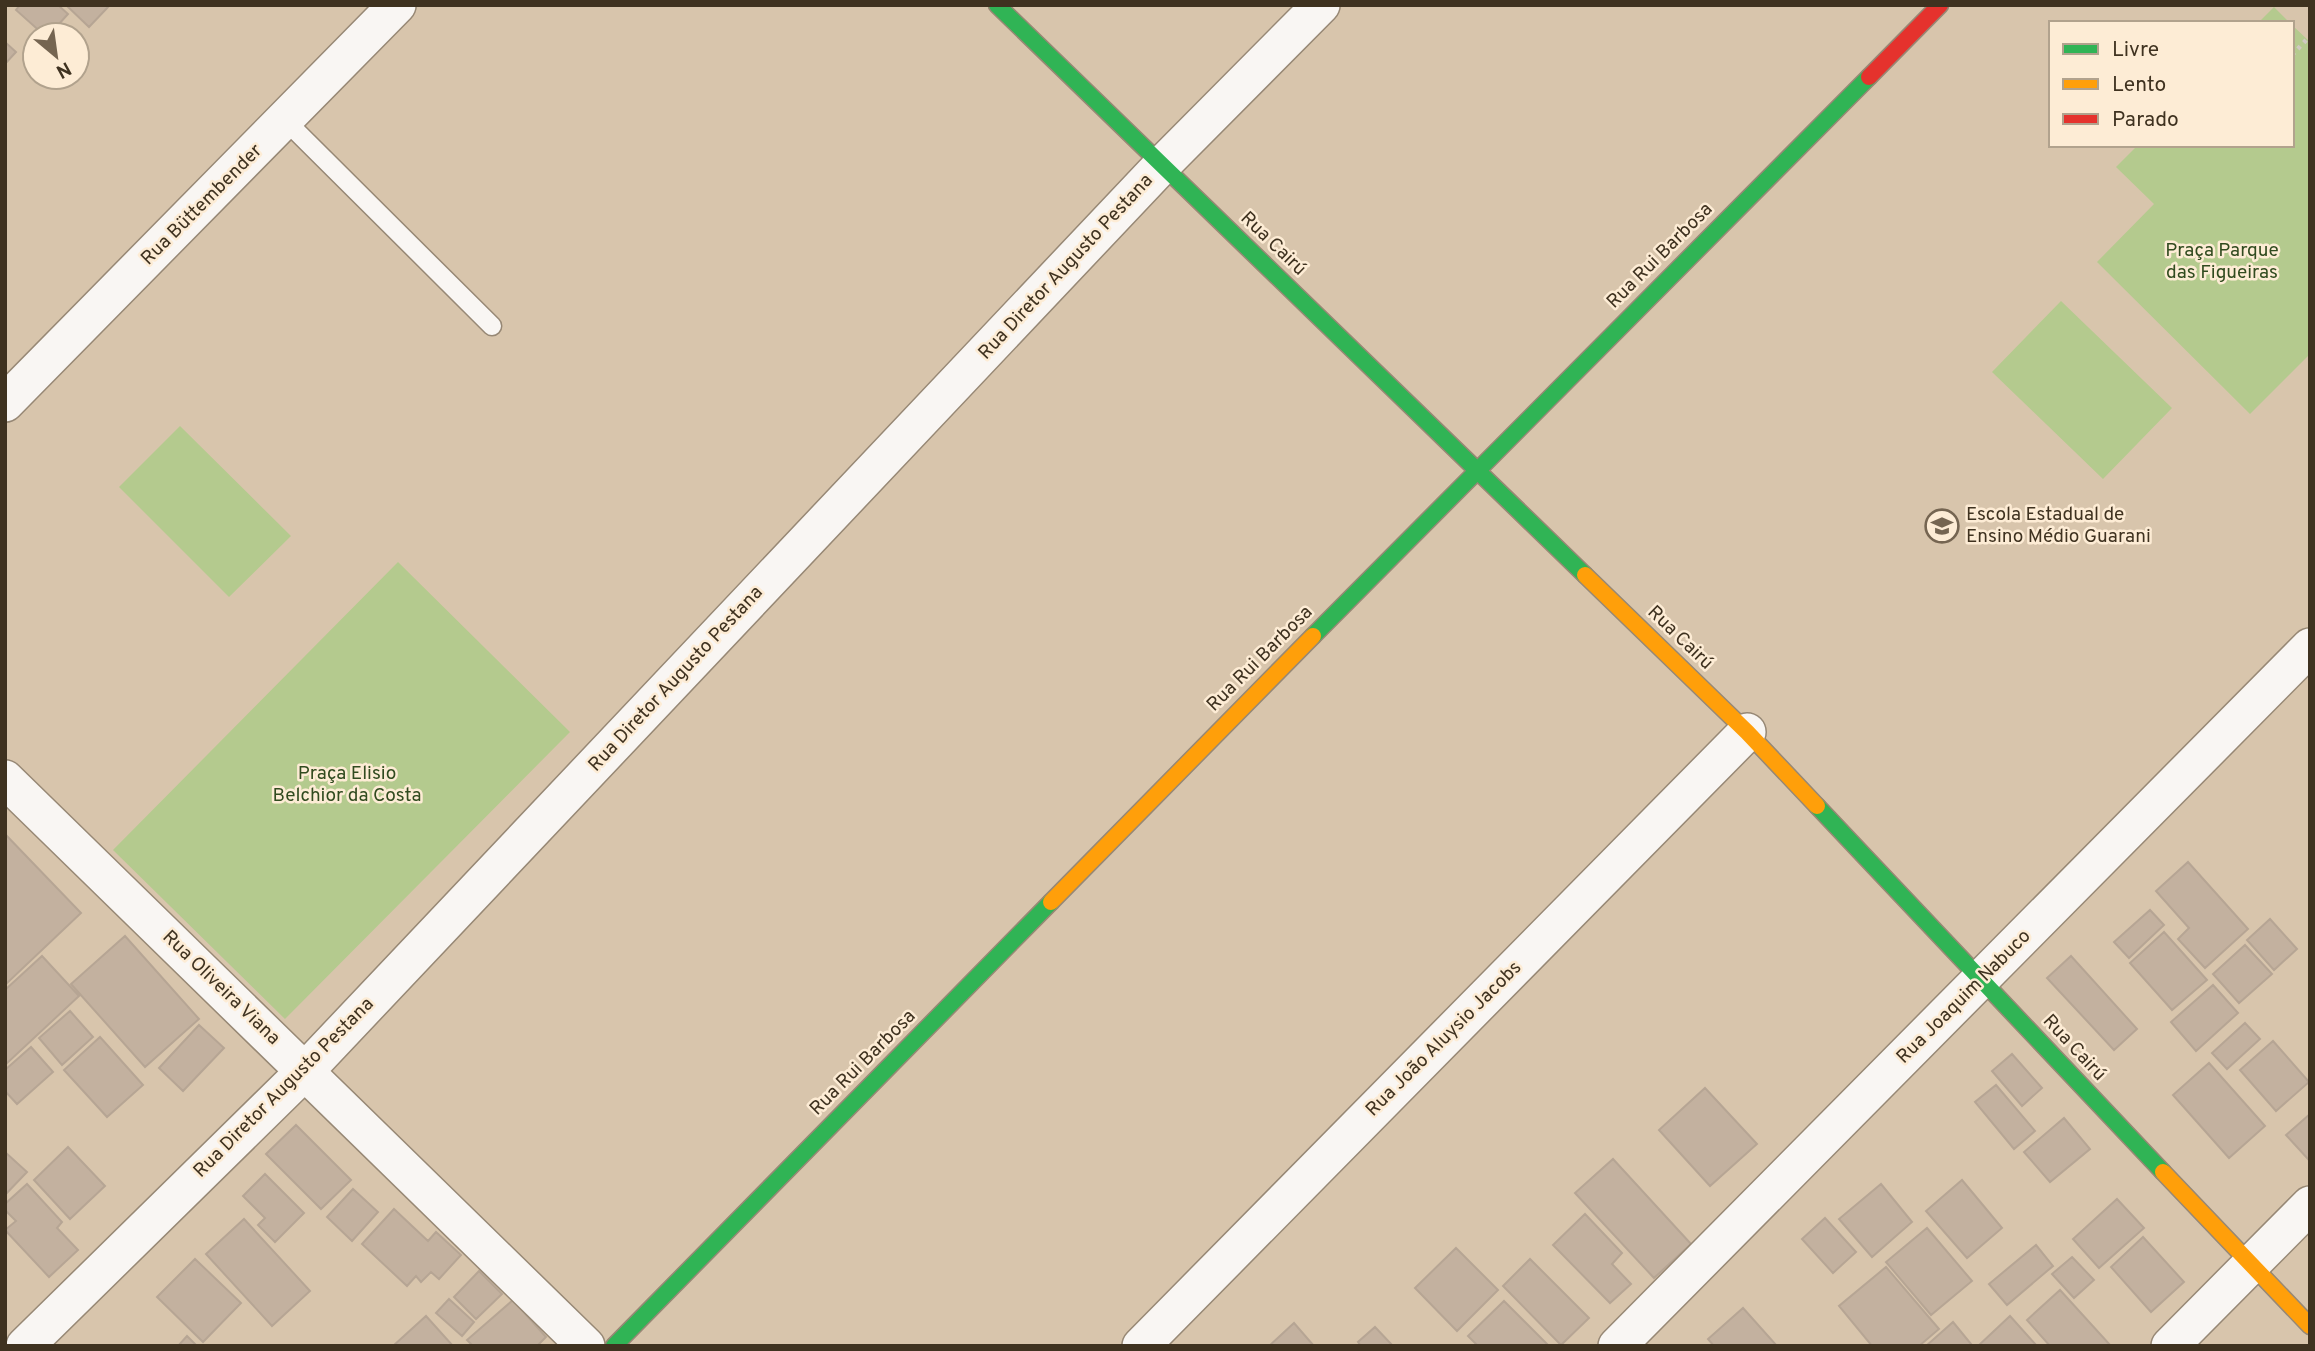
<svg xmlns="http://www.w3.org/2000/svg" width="2315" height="1351" font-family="Overpass,sans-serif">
<rect width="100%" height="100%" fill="#d8c5ac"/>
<path fill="#b4ca8e" d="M2274,7l16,16h-32z
M2292,25l18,17v312l-60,60 -153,-152 57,-58 -38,-37 22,-22h154z
M2061,301l111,107 -69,71 -111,-107z
M180,426l111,110 -62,61 -110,-110z
M398,562l172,170 -285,287 -172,-169z"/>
<path fill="#c3b19f" stroke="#b6a594" stroke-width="2" d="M20,5h38l10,9 -19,21h-5l-28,-25z
M66,5h44l-21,22z
M5,42l11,10 -11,12z
M5,834l76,79 -76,72z
M2188,862l60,67 -43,39 -27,-29 11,-11 -33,-37z
M2150,910l14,15 -35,33 -15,-16z
M2270,919l27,30 -23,21 -27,-30z
M2164,932l43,48 -35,30 -42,-47z
M125,936l74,83 -54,48 -74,-83z
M2245,945l27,29 -33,29 -26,-29z
M42,956l37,40 -74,69v-75z
M2071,956l66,73 -23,21 -67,-72z
M2213,985l25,28 -42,38 -25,-29z
M70,1011l23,26 -31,28 -23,-27z
M2245,1023l15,16 -33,30 -15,-16z
M199,1025l25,23 -41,43 -24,-23z
M100,1037l43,48 -36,32 -43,-47z
M2273,1041l36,41 -33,29 -36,-41z
M31,1047l22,25 -36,32 -12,-13v-21z
M2012,1054l30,34 -20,18 -30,-35z
M2209,1063l56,63 -36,32 -56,-63z
M1996,1085l39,46 -21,18 -39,-47z
M1705,1088l52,56 -47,42 -51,-56z
M2310,1114v43l-2,2 -22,-24z
M2064,1118l26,31 -40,33 -26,-30z
M296,1125l55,55 -30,29 -55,-55z
M68,1147l37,39 -35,33 -36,-39z
M5,1152l22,20 -22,23z
M1613,1159l78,85 -37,34 -79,-85z
M265,1174l39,39 -29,29 -17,-17 7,-7 -22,-22z
M1962,1180l40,48 -35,30 -41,-47z
M27,1184l35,38 -5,6 21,22 -29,27 -44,-47 11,-9 -11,-11v-6z
M1881,1184l31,38 -40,35 -33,-38z
M353,1189l25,23 -26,29 -25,-24z
M2117,1199l27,29 -45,40 -26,-29z
M394,1209l34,32 8,-9 25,23 -22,24 -8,-7 -10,10 -5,-6 -9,10 -45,-42z
M1585,1214l37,39 -10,11 19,20 -21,19 -57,-58z
M1825,1218l31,34 -23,21 -31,-34z
M244,1219l66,72 -38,35 -66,-72z
M1927,1228l45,53 -41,34 -45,-53z
M2143,1237l41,45 -33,30 -40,-45z
M2036,1245l17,21 -46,39 -18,-21z
M1456,1248l42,42 -41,41 -42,-43z
M2072,1257l22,23 -20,18 -22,-24z
M195,1259l46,44 -38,39 -46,-45z
M1530,1259l59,59 -28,27 -58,-59z
M1886,1267l53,62 -20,17h-47l-33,-40z
M479,1271l23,23 -26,25 -22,-22z
M2060,1290l51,56h-61l-23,-26z
M449,1299l25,23 -12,14 -26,-23z
M513,1300l33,37 -9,9h-64l-6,-6z
M1504,1301l45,45h-71l-10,-10z
M1743,1308l34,38h-63l-6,-7z
M426,1316l27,30h-60z
M2010,1316l27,30h-59z
M1953,1322l18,22 -2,2h-43z
M1294,1323l20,23h-45z
M1375,1327l18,19h-32l-3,-4z
M187,1336l10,10h-19z"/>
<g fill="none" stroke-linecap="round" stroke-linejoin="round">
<defs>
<path id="lane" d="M285,120l207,206"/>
<path id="street" d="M5,403l392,-398
M5,779l581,567
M25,1346l281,-276 856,-905 159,-160
M1141,1346l606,-614
M1617,1346l693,-699
M2170,1346l140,-141"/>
<path id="fast" d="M997,5l588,570
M1313,636l556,-559
M1817,806l346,366
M614,1346l437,-444"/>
<path id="slow" d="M1585,575l162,157 70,74
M1051,902l262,-266
M2163,1172l147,154"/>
<path id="jam" d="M1869,77l71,-72"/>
</defs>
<use href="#lane" stroke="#978875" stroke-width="21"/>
<use href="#street" stroke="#978875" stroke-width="40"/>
<use href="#fast" stroke="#978875" stroke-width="19"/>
<use href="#slow" stroke="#978875" stroke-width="19"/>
<use href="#jam" stroke="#978875" stroke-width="19"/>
<path stroke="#cfc9c2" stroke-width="4.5" stroke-dasharray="3.5 5" stroke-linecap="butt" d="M2292,55l18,-19"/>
<use href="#lane" stroke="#f9f6f3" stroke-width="18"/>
<use href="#street" stroke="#f9f6f3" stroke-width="37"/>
<use href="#fast" stroke="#30b455" stroke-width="16"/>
<use href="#slow" stroke="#ff9f0a" stroke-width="16"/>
<use href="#jam" stroke="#e5322d" stroke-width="16"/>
</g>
<defs>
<symbol id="school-ring" viewBox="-11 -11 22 22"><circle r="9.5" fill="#fdecd5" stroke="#756551" stroke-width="1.5"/><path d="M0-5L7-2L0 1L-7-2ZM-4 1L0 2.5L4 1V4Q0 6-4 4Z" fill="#756551"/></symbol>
</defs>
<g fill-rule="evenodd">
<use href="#school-ring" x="1923" y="507" width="38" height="38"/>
</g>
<g text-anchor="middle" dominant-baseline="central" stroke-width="5" stroke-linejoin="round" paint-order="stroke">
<g font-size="19" fill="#3f3220" stroke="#fdecd5">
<text transform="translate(202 205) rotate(-45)">Rua Büttembender</text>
<text transform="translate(1273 244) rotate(44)">Rua Cairú</text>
<text transform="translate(1660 256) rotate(-45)">Rua Rui Barbosa</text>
<text transform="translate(1066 267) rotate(-47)">Rua Diretor Augusto Pestana</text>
<text transform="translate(1680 638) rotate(44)">Rua Cairú</text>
<text transform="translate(1260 659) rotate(-45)">Rua Rui Barbosa</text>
<text transform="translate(676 679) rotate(-47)">Rua Diretor Augusto Pestana</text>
<text transform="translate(221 988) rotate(44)">Rua Oliveira Viana</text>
<text transform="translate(1964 997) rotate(-45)">Rua Joaquim Nabuco</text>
<text transform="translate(1444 1039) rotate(-45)">Rua João Aluysio Jacobs</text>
<text transform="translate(2074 1048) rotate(47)">Rua Cairú</text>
<text transform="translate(863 1063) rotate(-45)">Rua Rui Barbosa</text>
<text transform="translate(284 1088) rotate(-45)">Rua Diretor Augusto Pestana</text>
</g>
<g font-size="19" fill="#314b1f" stroke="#fdecd5">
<text x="2222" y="251">Praça Parque<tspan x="2222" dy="22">das Figueiras</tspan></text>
<text x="347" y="774">Praça Elisio<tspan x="347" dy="22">Belchior da Costa</tspan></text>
</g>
<g font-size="19" fill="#3f3220" stroke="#fdecd5" text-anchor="start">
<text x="1966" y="515">Escola Estadual de<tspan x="1966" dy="22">Ensino Médio Guarani</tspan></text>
</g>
</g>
<rect width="2315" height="1351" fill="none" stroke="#3f3220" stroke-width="14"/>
<rect x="2049" y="21" width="245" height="126" fill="#fdecd5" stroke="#b1a28d" stroke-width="2"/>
<rect x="2063" y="44" width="35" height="10" fill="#30b455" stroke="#b1a28d" stroke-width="2"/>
<text x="2112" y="56" font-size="21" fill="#3f3220">Livre</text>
<rect x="2063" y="79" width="35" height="10" fill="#ff9f0a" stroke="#b1a28d" stroke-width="2"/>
<text x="2112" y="91" font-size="21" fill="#3f3220">Lento</text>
<rect x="2063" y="114" width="35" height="10" fill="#e5322d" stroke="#b1a28d" stroke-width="2"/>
<text x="2112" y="126" font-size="21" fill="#3f3220">Parado</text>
<g transform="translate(56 56) rotate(151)"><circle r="33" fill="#fdecd5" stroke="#b1a28d" stroke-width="2"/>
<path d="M0-5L12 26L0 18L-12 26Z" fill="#756551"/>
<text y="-10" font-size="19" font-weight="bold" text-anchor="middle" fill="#3f3220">N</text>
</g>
</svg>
